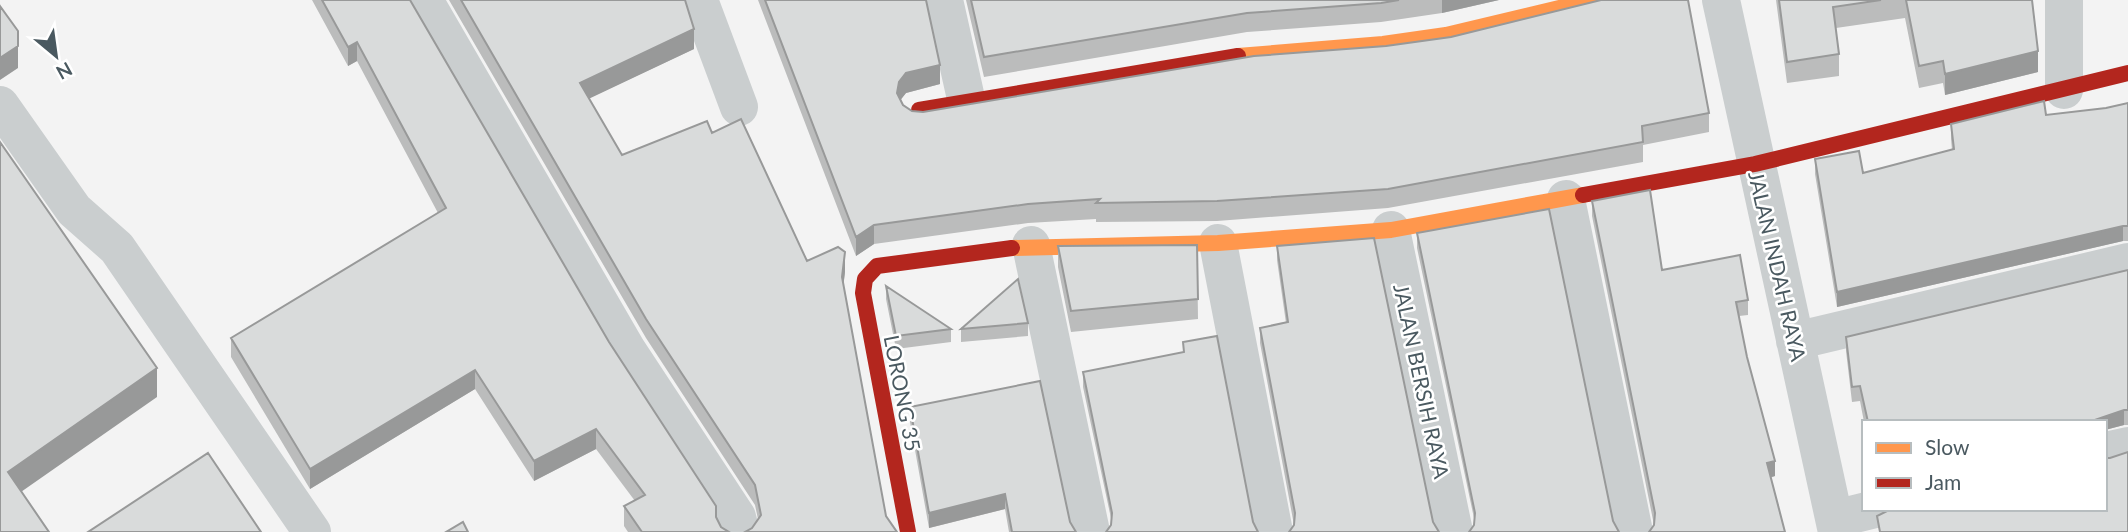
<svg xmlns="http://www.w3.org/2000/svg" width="2128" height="532" font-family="Lato,sans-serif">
<rect width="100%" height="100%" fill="#f3f3f3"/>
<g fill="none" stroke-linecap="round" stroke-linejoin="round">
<path stroke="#cacecf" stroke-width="38" d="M424,0l203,350 110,167 3,12 -3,3
M699,0l40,107
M944,0l23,103
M1721,0l116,532
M2064,0v90
M0,105l74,105 43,38 195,284
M1566,199l68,333
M1391,230l63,302
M1218,243l56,289
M1031,245l60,287
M1795,341l333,-79
M2105,451l23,-5
M1835,519l40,-10"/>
<path stroke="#ff974d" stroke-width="16" d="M1238,56l145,-12 63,-9 147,-35
M1012,248l206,-5 173,-13 192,-35"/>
<path stroke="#b3261e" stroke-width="16" d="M919,110l319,-54
M1583,195l172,-31 373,-91
M908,532l-45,-239 2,-14 12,-13 135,-18"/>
</g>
<path fill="#bbbcbc" d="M312,0h98l199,342 112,185 8,5h-101l-4,-6v-20l11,-5 -39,-52 -62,32 -59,-92 -165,100 -79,-132v-19l207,-125 -81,-152 -9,5z
M449,0h236l9,49 -105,49 33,57 90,-22 95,128 38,11 -2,14 43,230 -134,12 6,-9 -3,-14 -109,-167z
M758,0h168l14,84 -34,9 -6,7 3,5 9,6 11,1 786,1v19l-66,13v17l-255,46 -171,13 -121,1v-3l-68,4 -154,21 -18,12z
M966,0h533l-57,13 -61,9 -134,10 -263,45z
M1776,0h256l6,72 -93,23 -2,-12 -24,5 -14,-70 -69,10 3,26v22l-52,7z
M2128,103v138h-5l-286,66 -22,-133v-15l48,14 89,-23 -1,-11v-15l95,-9 60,-7z
M1592,201l70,69 86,30v15l-9,1 8,41 28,119 -121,49 -62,-309z
M1417,233l196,288 4,10 -142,-8 -58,-275z
M1197,245l1,74 -127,13 -13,-65v-21z
M1277,246l156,276 4,9 -143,-6 -34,-182v-15l26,-5 -9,-63z
M2128,270v155h-4l-19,5v-8h-241l-4,-21 -8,1 -6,-51v-14z
M886,286l65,43v13l-55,7 -10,-50z
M1028,323v13l-67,6v-13z
M1183,342l70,180 -141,1 -29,-136v-15l100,-20z
M910,407l160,115 6,10h-67l-4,-23 -76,19 -19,-106z"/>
<path fill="#989999" d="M1442,0h57l-57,13z
M694,29v20l-114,54v-20z
M357,42v19l-9,5v-19z
M18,46v22l-18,12v-22z
M2038,51v21l-93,23v-21z
M940,65v19l-34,9 -7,9 -2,-9 2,-11 7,-9z
M874,225v19l-18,12v-19z
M2123,226v15l-286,66v-15z
M845,252v20l-3,25v-20z
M157,368v29l-149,104v-29z
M475,370v19l-165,100v-20z
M2124,410v15l-19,5v-8h-16z
M596,429v20l-62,32v-20z
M1775,461v15l-8,2v-15z
M1005,494v15l-76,19v-15z"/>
<path fill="#d9dbdb" stroke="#989999" stroke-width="2" d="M322,0h88l199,342 107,164v11l5,10 8,5h-87l-18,-26 21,-11 -49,-66 -62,32 -59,-91 -165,99 -79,-131 215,-130 -89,-166 -9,5z
M461,0h224l9,29 -114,54 42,72 85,-34 5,12 29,-14 66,142 31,-14 7,5 -3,25 44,239 11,16h-152l7,-4 9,-13 -6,-30 -109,-166z
M765,0h161l14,65 -34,8 -7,9 -2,11 6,12 9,6 11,1 331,-56 132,-10 65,-9 150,-37h87l21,113 -67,13 1,16 -255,47 -171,12 -121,2 4,-4 -72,5 -154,21 -18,12z
M971,0h428l-18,3 -134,10 -263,44z
M1779,0h102l-48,7 6,47 -52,8z
M1906,0h126l6,51 -93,23 -2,-13 -24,5z
M0,6l18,25v15l-18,12z
M2044,101l2,14 60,-7 22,-5v123h-5l-286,66 -22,-133 44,-8 4,22 91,-24 -3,-25z
M0,142l157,226 -149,104 41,60h-49z
M1650,190l12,80 78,-15 8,45 -12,2 11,55 28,104 -8,2 18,69h-136l5,-7 1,-12 -63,-312z
M1549,209l64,312 6,11h-150l5,-7 1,-12 -58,-280z
M1374,238l59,284 6,10h-150l5,-7 1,-12 -35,-185 28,-6 -11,-76z
M1197,245l1,54 -127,12 -13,-65z
M2128,270v140h-4l-35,12h-221l-8,-36 -8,1 -6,-50z
M1018,279l10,44 -67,6z
M886,286l65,43 -55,7z
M1217,336l36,186 5,10h-152l5,-7 1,-12 -29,-141 101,-20 -1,-10z
M1040,381l30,141 6,10h-64l-7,-38 -76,19 -19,-106z
M2128,452v80h-248l-3,-16 14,-7h214v-51h5z
M208,453l53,79h-173z
M463,522l5,10h-22z"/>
<g text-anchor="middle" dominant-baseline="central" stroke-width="5" stroke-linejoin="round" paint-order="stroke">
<g font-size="21" fill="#4a5960" stroke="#fff">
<text transform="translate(1778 266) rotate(77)">JALAN INDAH RAYA</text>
<text transform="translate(1422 381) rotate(78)">JALAN BERSIH RAYA</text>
<text transform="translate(903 393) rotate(79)">LORONG 35</text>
</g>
</g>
<rect x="1862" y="420" width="245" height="91" fill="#ffffff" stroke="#b7bdbf" stroke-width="2"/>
<rect x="1876" y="443" width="35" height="10" fill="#ff974d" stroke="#b7bdbf" stroke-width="2"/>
<text x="1925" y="455" font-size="21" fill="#4a5960">Slow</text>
<rect x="1876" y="478" width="35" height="10" fill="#b3261e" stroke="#b7bdbf" stroke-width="2"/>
<text x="1925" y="490" font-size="21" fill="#4a5960">Jam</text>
<g transform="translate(56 56) rotate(151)" stroke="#ffffff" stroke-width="5" paint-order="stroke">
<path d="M0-5L12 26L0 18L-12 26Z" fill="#4a5960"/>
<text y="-10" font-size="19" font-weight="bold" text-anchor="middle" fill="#4a5960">N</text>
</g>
</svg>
